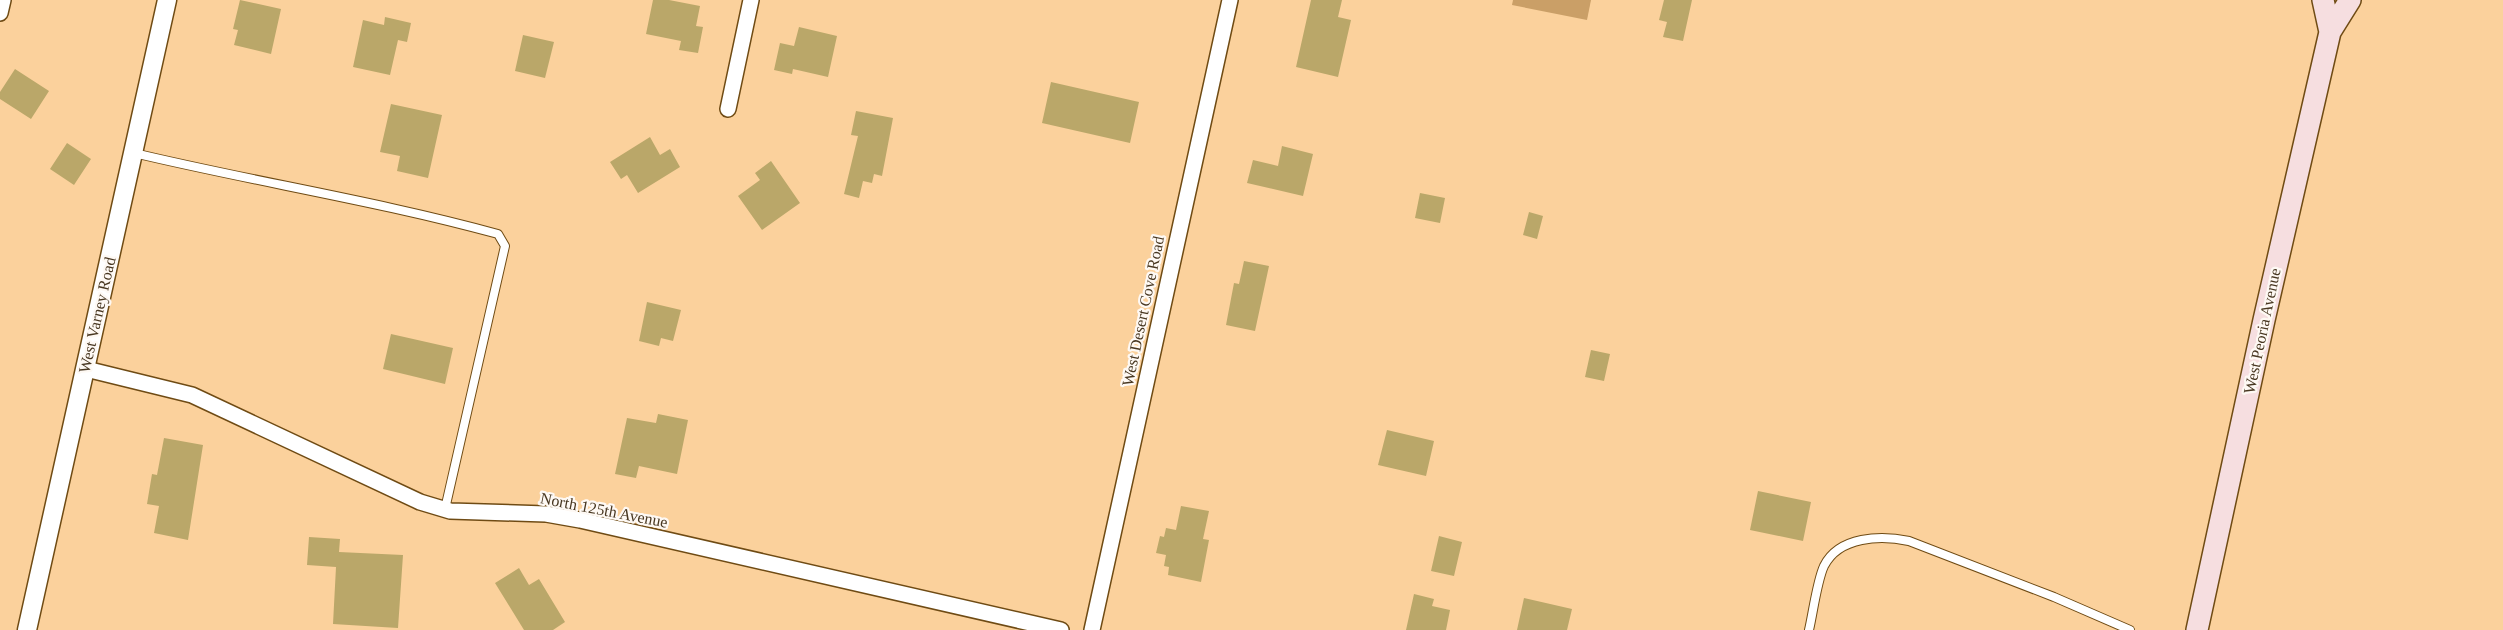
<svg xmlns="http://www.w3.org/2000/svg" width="2503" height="630" font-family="'Times New Roman',serif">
<rect width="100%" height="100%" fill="#fbd19c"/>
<path fill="#ca9f67" d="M1513,0h78l-4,20 -75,-15z"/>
<path fill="#baa769" d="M240,0l41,9 -10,45 -37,-9 4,-15 -5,-1z
M653,0h16l31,6 -4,20 7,1 -5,26 -19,-3 2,-9 -35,-7z
M1311,0h31l-4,17 13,3 -13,57 -42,-10z
M1664,0h28l-9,41 -20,-4 4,-15 -8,-2z
M385,17l26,6 -4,19 -9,-2 -8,35 -37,-8 10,-47 21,5z
M799,27l38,9 -9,41 -35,-8 -1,5 -18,-4 6,-27 14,3z
M523,35l31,7 -9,36 -30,-7z
M15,69l34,22 -18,28 -31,-20v-7z
M1051,82l88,20 -9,41 -88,-20z
M391,104l51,11 -14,63 -31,-7 3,-15 -20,-4z
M856,111l37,7 -11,58 -8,-2 -2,9 -9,-2 -4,17 -15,-4 14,-58 -7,-1z
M650,137l10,18 10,-6 10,18 -42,26 -11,-18 -6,4 -11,-17z
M67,143l24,16 -17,26 -24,-16z
M1282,146l31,8 -10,42 -56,-13 6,-23 25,6z
M771,161l29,42 -38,27 -24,-34 22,-16 -5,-7z
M1420,193l25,5 -5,25 -25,-5z
M1529,212l14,4 -6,23 -14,-4z
M1244,261l25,5 -14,65 -29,-6 8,-42 5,1z
M647,302l34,8 -8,31 -12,-3 -2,8 -20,-5z
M391,334l62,14 -8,36 -62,-15z
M1591,350l19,4 -6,27 -19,-4z
M658,414l30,6 -11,54 -38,-8 -3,12 -21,-4 12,-56 29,5z
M1387,430l47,11 -8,35 -48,-11z
M164,438l39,7 -15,95 -34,-7 5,-27 -12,-2 5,-30 5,1z
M1758,491l53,11 -8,39 -53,-11z
M1181,506l28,5 -6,28 6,1 -8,42 -33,-7 1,-8 -5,-1 2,-11 -10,-2 4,-17 4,1 2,-9 10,2z
M1439,536l23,6 -8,34 -23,-5z
M309,537l31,2 -1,13 64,3 -5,73 -65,-4 3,-57 -29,-2z
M519,568l10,17 10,-6 26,43 -12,8h-29l-29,-47z
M1414,594l20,5 -2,7 18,4 -4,20h-40z
M1524,598l48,11 -5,21h-50z"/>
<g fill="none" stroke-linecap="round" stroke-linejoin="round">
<defs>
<path id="service" d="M134,153c121,29 244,48 364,81l7,12 -60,263
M1809,630c4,-17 8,-49 15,-64 15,-30 57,-31 85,-25l145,56 76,33"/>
<path id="minor" d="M0,13l3,-13
M728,109l23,-109
M86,369l106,26 228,107 30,9 96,3 34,6 481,110
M1092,630l138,-630"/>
<path id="tertiary" d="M27,630l140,-630"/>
<path id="secondary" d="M2323,0l7,32
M2197,630l67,-310 66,-288 20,-32"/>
</defs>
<use href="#service" stroke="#6f4b14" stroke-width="10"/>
<use href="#minor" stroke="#6f4b14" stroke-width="18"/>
<use href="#tertiary" stroke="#6f4b14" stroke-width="21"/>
<use href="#secondary" stroke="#6f4b14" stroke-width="24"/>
<use href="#service" stroke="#fff" stroke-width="8"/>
<use href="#minor" stroke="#fff" stroke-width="15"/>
<use href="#tertiary" stroke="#fff" stroke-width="18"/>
<use href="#secondary" stroke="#f6dee0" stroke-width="21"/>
</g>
<g text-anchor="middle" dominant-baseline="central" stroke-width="4.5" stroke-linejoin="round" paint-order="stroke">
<g font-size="16" fill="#483721" stroke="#fef9f4">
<text transform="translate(1143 311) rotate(-78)">West Desert Cove Road</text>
<text transform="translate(97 315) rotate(-77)">West Varney Road</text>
<text transform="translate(2262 331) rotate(-78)">West Peoria Avenue</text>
<text transform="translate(604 510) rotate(11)">North 125th Avenue</text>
</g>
</g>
</svg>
